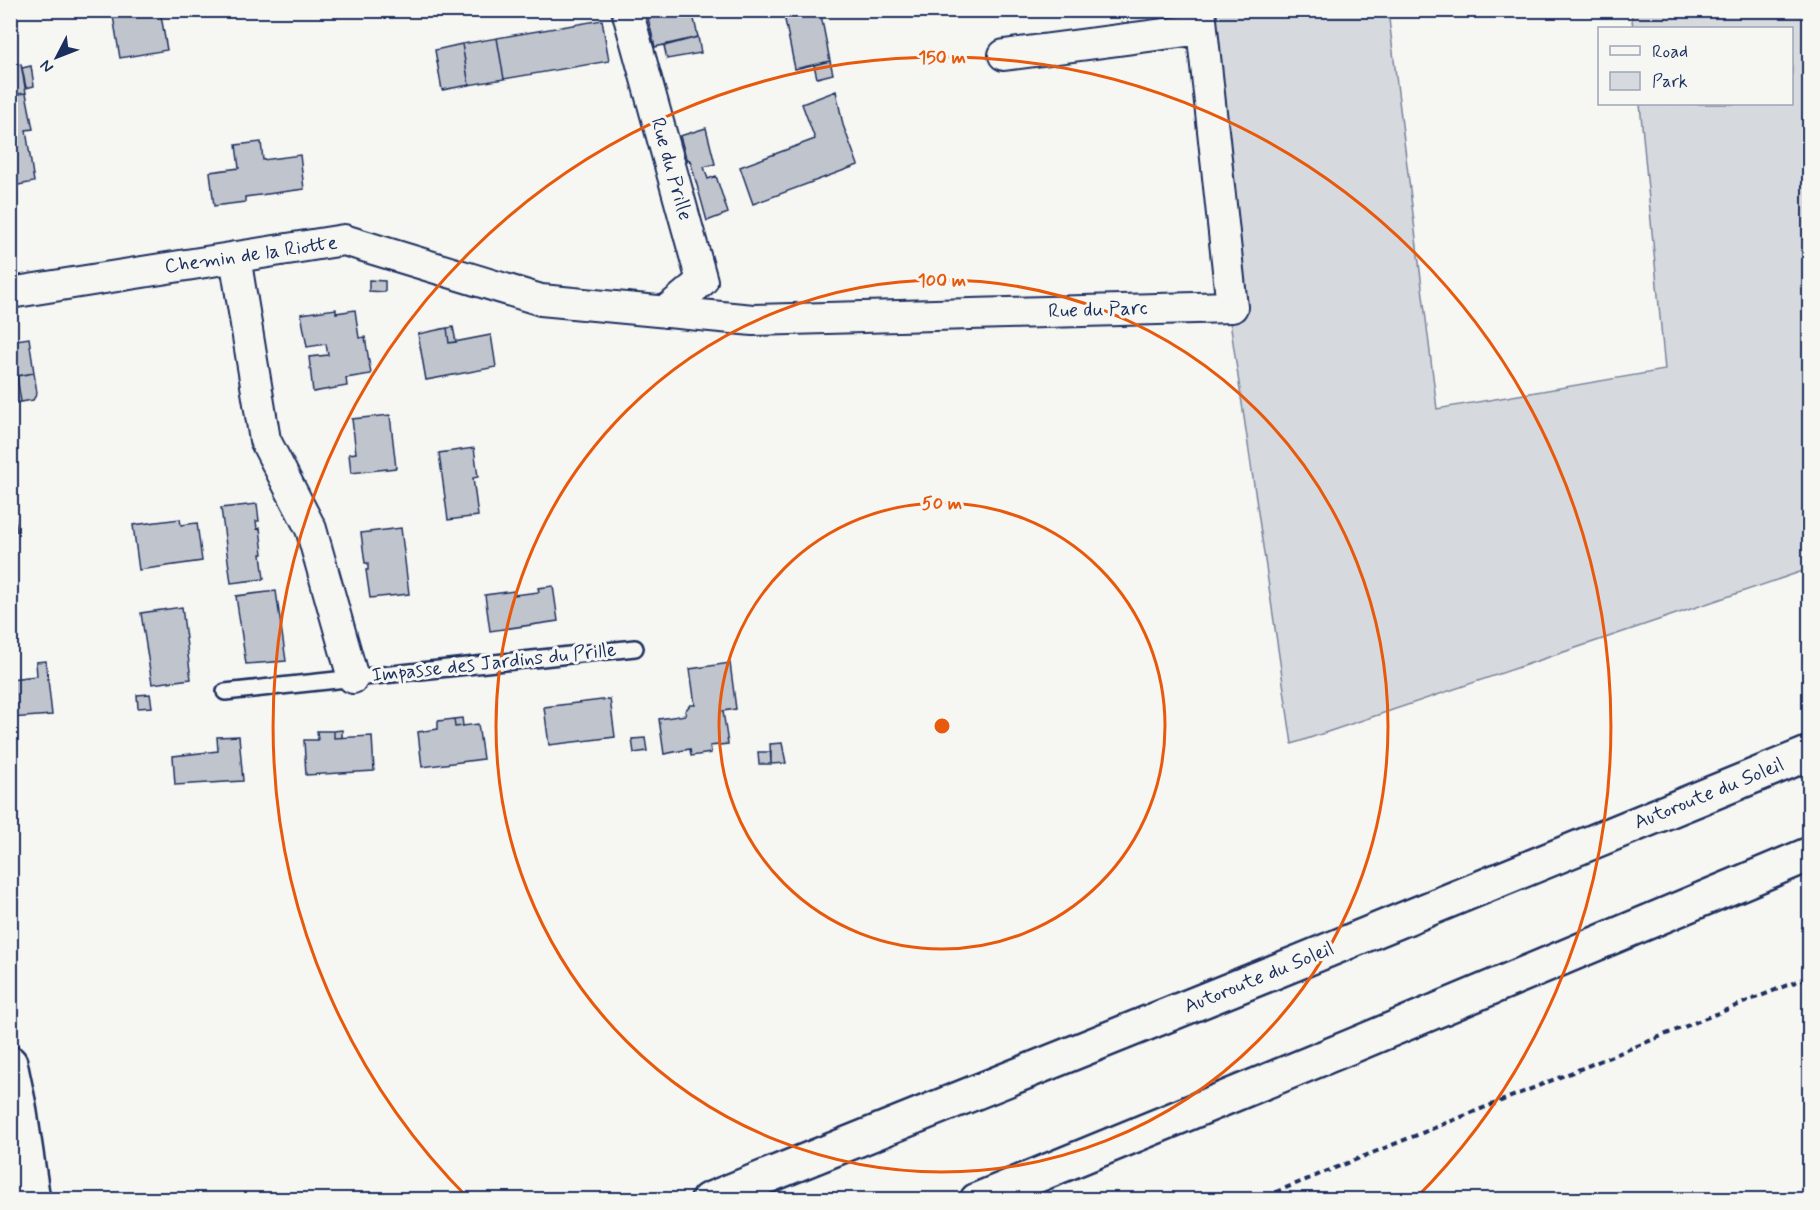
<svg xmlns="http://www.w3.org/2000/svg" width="1820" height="1210" font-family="Mynerve,sans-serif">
<rect width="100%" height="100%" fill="#f6f6f2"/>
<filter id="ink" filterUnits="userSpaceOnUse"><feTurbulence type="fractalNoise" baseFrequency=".0167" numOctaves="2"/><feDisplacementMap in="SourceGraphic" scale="12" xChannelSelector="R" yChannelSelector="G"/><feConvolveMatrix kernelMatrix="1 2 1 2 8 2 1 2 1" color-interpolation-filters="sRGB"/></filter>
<g filter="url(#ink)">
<path fill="#d6d9dd" stroke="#78849e" stroke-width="1.5" d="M1198,11h190l49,398 228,-39 -25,-266h152v-76h-159l-2,-17h178v558l-517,175 -63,-429z"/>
<path fill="#c0c4cd" stroke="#1b2f5e" stroke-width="1.5" d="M112,10h48l7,40 -47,8z
M646,10h46l6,27 -43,10z
M783,10h37l10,51 -35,8z
M602,20l7,41 -105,18 -7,-41z
M698,37l3,16 -34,6 -3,-13z
M497,38l7,41 -35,6 -7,-41z
M462,44l7,41 -27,5 -7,-40z
M830,61l3,13 -16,4 -3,-13z
M21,64l5,29 -16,2v-29z
M31,66l3,20 -8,2 -4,-20z
M836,91l7,34 15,40 -105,39 -13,-37 75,-28 -13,-35z
M26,93l7,36 -7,1 8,52 -21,4 -3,-15v-76z
M706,128l9,36 -11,3 4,12 8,-3 12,37 -21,8 -17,-61 -3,1 -7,-25z
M261,142l2,18 37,-5 4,34 -59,8v5l-31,4 -4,-34 29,-4 -3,-23z
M369,280l16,1v11l-16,-1z
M336,309v4l19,-3 4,28 6,-1 6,37 -25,4 1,8 -34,6 -4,-35 19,-2 -2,-11 -19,3 -6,-33z
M453,327l3,15 -7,1 -2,-15z
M447,328l2,15 42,-8 5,32 -70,13 -8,-46z
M29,338l5,35 -24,4v-36z
M34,373l3,20 -4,7 -12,2 -4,-26z
M17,376l4,26 -11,2v-27z
M390,415l6,53 -45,5 -2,-19 7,-1 -4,-34z
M474,448l4,29 -5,1 5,38 -30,4 -9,-67z
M10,488l7,43 -7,1z
M257,504l2,17h-3l1,8 3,-1 3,26h-2l3,25 -33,4 -10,-75z
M180,519l1,6 16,-2 5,38 -63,9 -6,-45z
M401,528l8,66 -39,4 -4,-28h2v-7h-3l-4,-30z
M553,586l5,35 -68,10 -5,-36 29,-4v4l25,-3 -1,-4z
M276,591l10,70 -40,3 -10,-68z
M182,607l9,72 -39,5 -11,-71z
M46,661l6,54 -42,3v-39l27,-3 -1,-14z
M730,663l6,46 -13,2 5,33 -18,2 1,7 -20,3 -1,-7 -26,5 -5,-35 27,-4 -1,-4 5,-6h5l-5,-36z
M150,694l2,13 -14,1 -1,-13z
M610,699l5,38 -66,8 -5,-38z
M462,718l1,8 -8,1 -1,-8z
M454,719l1,8 23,-3 5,35 -61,8 -4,-35 20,-3v-8z
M342,730v8h-8v-7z
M317,731h17v7l38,-2 2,35 -68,4 -2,-35h14z
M239,736l4,45 -68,4 -2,-29 45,-5 -1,-14z
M645,738l2,13 -13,2 -2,-14z
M782,743l4,20 -15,1 -1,-20z
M758,752h13v12h-12z"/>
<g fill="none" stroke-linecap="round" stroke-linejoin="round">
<defs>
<path id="lane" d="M225,692l410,-44"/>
<path id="street" d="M627,10l75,271 -37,31
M1004,55l198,-26
M235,257l30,183 46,89 42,149
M10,293l334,-53 197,60 212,20 479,-13 -32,-297"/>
<path id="secondary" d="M10,1063l9,43 14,94"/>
<path id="highway" d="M708,1200l591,-238 511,-209
M977,1200l375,-154 458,-192"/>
</defs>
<use href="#lane" stroke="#1b2f5e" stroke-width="20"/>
<use href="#street" stroke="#1b2f5e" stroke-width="34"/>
<use href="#secondary" stroke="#1b2f5e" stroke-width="38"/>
<use href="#highway" stroke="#1b2f5e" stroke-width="38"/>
<path stroke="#1b2f5e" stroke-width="4" stroke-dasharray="6 4.5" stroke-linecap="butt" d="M1256,1200l554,-224"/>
<use href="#lane" stroke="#f6f6f2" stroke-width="15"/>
<use href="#street" stroke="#f6f6f2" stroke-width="30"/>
<use href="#secondary" stroke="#f6f6f2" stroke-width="33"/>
<use href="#highway" stroke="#f6f6f2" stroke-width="33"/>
</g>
</g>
<g fill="none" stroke="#e8590c" stroke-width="3">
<circle cx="942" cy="726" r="223"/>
<circle cx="942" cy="726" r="446"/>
<path d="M469 1199A669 669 0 1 1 1415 1199"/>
</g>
<g text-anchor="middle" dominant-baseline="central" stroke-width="6" stroke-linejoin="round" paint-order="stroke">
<g font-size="20" fill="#1b2f5e" stroke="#f6f6f2">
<text transform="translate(671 169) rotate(74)">Rue du Prille</text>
<text transform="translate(251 255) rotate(-8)">Chemin de la Riotte</text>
<text transform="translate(1098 310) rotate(-2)">Rue du Parc</text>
<text transform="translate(494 663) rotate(-6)">Impasse des Jardins du Prille</text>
<text transform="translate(1709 794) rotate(-22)">Autoroute du Soleil</text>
<text transform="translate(1259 978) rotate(-22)">Autoroute du Soleil</text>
</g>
</g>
<circle cx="942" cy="726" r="9" fill="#e8590c" stroke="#f6f6f2" stroke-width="3"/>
<g font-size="18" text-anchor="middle" font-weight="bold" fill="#e8590c" stroke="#f6f6f2" stroke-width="6" stroke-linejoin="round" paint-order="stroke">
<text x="942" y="63">150 m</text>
<text x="942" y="286">100 m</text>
<text x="942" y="509">50 m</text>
</g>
<rect width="1820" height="1210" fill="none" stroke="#f6f6f2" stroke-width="36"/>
<rect x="18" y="18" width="1784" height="1174" fill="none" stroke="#1b2f5e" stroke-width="2" filter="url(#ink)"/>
<rect x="1598" y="27" width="195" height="78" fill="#f6f6f2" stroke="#9ea6b7" stroke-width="1.5"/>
<rect x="1610" y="46" width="30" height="9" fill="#f6f6f2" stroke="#9ea6b7" stroke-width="1.5"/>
<text x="1652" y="57" font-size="18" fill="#1b2f5e">Road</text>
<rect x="1610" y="72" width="30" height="18" fill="#d6d9dd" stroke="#9ea6b7" stroke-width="1.5"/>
<text x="1652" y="87" font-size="18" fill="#1b2f5e">Park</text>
<g transform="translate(57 57) rotate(228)" stroke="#f6f6f2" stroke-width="4.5" paint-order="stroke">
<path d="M0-4.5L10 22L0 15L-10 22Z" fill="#1b2f5e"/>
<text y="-9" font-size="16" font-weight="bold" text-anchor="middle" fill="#1b2f5e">N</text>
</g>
</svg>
